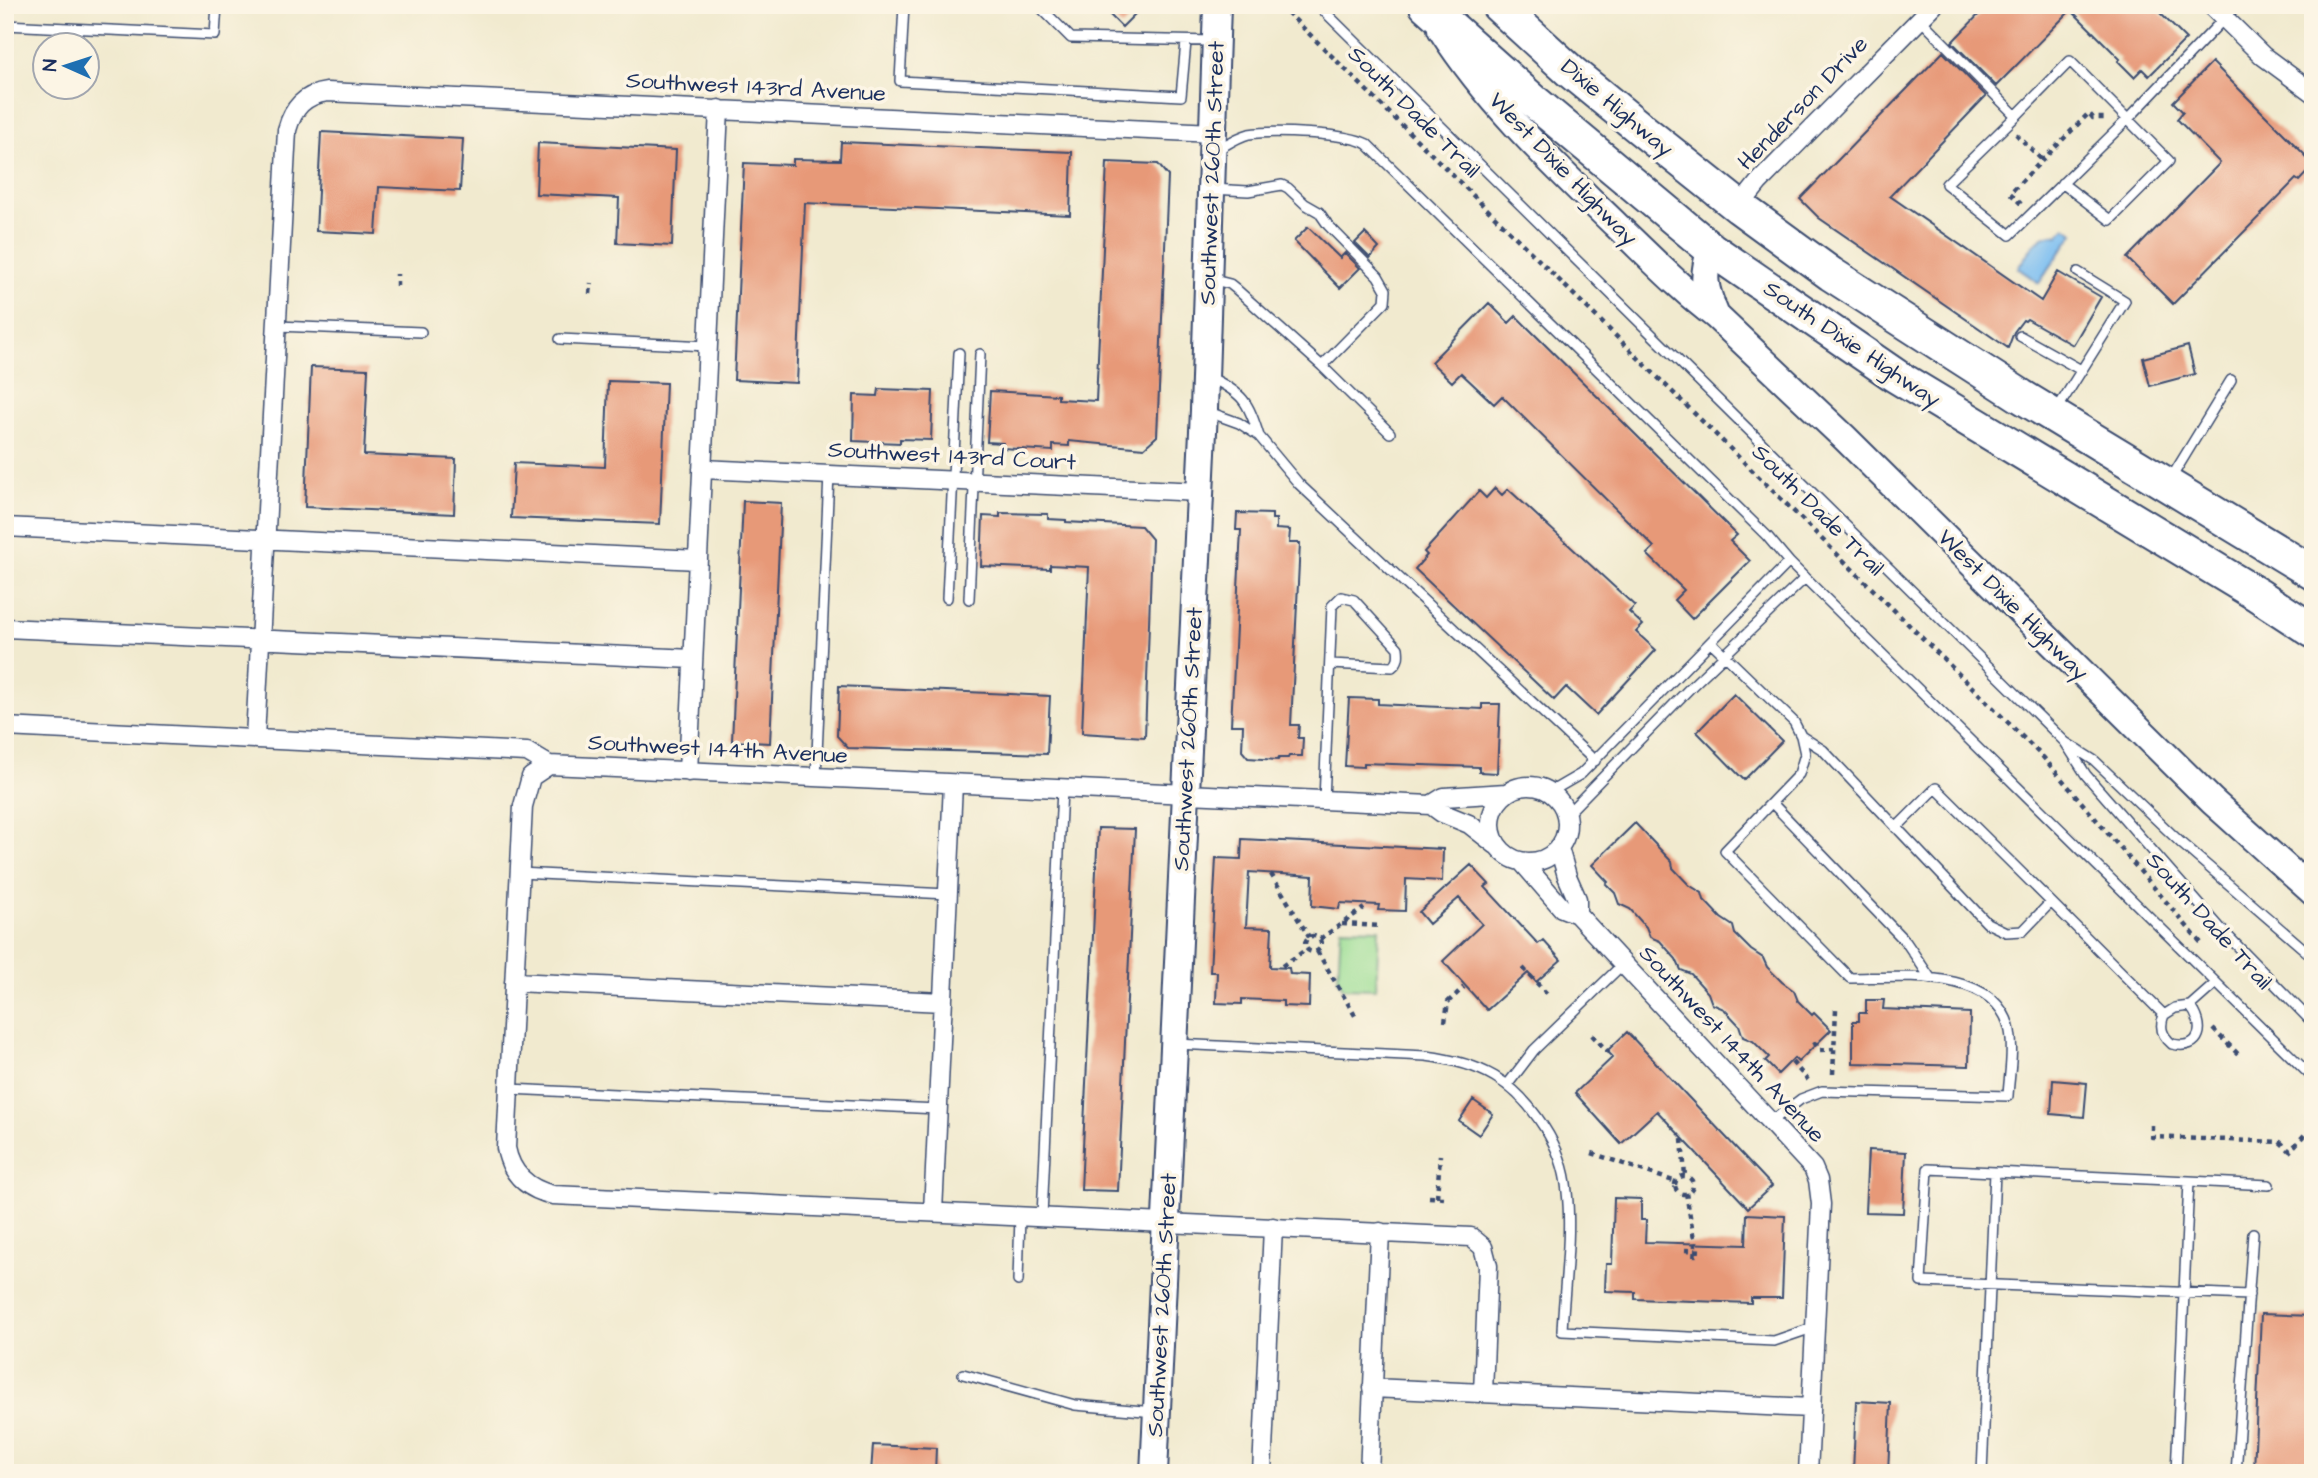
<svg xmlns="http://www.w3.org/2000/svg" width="2318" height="1478" font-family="'Architects Daughter',sans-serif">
<rect width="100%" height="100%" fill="#fcf5e5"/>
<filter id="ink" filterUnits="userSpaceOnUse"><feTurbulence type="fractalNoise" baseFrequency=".0143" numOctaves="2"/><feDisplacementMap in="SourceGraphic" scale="14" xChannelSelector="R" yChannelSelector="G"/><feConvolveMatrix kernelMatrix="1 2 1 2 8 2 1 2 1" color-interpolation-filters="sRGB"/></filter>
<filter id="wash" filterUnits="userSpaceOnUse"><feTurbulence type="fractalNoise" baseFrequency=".00686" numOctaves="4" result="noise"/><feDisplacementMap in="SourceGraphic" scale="28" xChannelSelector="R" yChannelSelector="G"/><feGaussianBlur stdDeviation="1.57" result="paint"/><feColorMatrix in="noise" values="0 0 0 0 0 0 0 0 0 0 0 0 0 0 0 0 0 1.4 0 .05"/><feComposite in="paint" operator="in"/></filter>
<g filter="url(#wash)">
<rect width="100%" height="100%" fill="#f1eacf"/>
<path fill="#9cde95" stroke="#5c867a" stroke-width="2" d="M1341,928l38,1 -3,60 -33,-1 -5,-10z"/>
<path fill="#7bbef1" stroke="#4b76a8" stroke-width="2" d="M2065,227l9,6 -35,50 -21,-15c10,-14 21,-38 40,-33z"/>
<g id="blocks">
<path fill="#e79978" d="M1100,5h44l-22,22z
M1988,5h164l34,34 -37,37 -7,-7 -8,8 -16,-16 2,-2 -49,-49 -75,76 -44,-44z
M1943,52l43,44 -96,100 151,105 17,-29 43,25 -28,48 -46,-26 -2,2 -2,-1 -9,12 -6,16 -189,-130 -19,-19z
M2212,62l93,93 -1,1 9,10 -14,15 -3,-2 -123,125 -46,-46 93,-95 -43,-44 6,-7 -10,-10z
M321,132l142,7 -3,52 -81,-4 -3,47 -60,-3z
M841,142l231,10 -2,63 -265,-12 -8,180 -63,-3 10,-217 49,2v-6l47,1z
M538,143l138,7 -4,96 -55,-3 2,-45 -83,-4z
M1107,162l51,2 10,12 -11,260 -13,12 -75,-7v5l-16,-1v6l-50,-3v-5l-16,-1 3,-51 68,4v4l38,2z
M1308,227l32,31 5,-5 15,15 -20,20 -46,-47z
M1365,233l14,15 -9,10 -15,-15z
M1489,303l20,20 7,-7 221,219 -7,6 20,20 -58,58 -18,-19 10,-10 -37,-36 7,-7 -152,-151 -8,8 -33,-31 -9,9 -21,-20z
M2188,346l7,28 -45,12 -7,-28z
M311,367l57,2 -4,86 92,4 -2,55 -149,-7z
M608,381l58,2 -6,141 -149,-6 3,-55 91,4z
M879,389l54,2 -2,49 -31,-1v4l-47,-2 1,-46 24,1z
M1495,488l7,7 6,-6 127,117 -6,6 14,13 -7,7 20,18 -60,65 -30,-28 -12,13 -139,-131 12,-14 -3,-3 55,-61 7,7z
M743,501l38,2 -11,240 -38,-2z
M1000,513l48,1v5l18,1v2l75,4 11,13 -7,198 -63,-4 7,-166 -39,-2v4l-69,-3 2,-50 17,1z
M1237,513l35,1v5h4v10l14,1 -1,13h11l-9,182h8l-1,13h5l-1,18h-13l-1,2h-9l-1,2 -30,-2 -6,-7 1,-26h-12l10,-195h-5z
M839,686l211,10 -3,58 -199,-6 -11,-12z
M1734,694l48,47 -38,39 -47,-48z
M1349,698l29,1v5l104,5v-5h18l-3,69 -18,-1v-5l-115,-4v4l-19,-1z
M1635,823l37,39 1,6 16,17 13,8 2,7 17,18 12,8 2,8 16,16 12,8 4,9 15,15 12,9 4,10 14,14 2,-2 17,17 -33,32 -4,-4 -16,16 -13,-13 4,-4 -16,-16 -10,-4 -4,-12 -15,-16 -12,-5 -4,-11 -17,-19 -10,-4 -5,-11 -16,-18 -10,-4 -4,-10 -16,-18 -11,-5 -4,-11 -9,-9 2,-2 -16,-17z
M1098,828l37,1 -17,362 -37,-1z
M1242,839l201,10 -1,32 -36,-2 -1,32 -27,-1 1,-5 -39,-2 -1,6 -27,-3 1,-30 -64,-4 -3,55 26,1 -2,39 19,1 1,6 20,1 -1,32 -26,-1v-5l-41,-2v5l-26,-1 1,-31h-7l6,-114 25,1z
M1471,865l18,19 -4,3 53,57 5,-4 18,20 -25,22 -8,-9 -41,37 -44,-49 39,-37 -23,-26 -30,26 -10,-12z
M1866,1000h18l-1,9 87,4 -1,53 -116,-3v-42h6v-8h7z
M1627,1032l145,154 -24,22 -91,-97 -36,33 -46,-51 38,-36 -6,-6z
M2053,1080l34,3 -3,34 -33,-3z
M1473,1100l20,14 -14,21 -20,-14z
M1868,1150l38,2 -3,61 -38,-1z
M1614,1198l27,1v21h5l-1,22 101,3 1,-31 38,2 -3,82h-31v5l-116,-4v-7l-30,-1 1,-27h6z
M2261,1314l52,2v157l-59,-3z
M1856,1401l35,2 -3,70h-35z
M873,1445l63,3 -1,25h-64z"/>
</g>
</g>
<g filter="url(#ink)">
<use href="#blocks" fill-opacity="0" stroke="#3b4b6f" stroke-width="2"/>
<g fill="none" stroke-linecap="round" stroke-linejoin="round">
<defs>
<path id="lane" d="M904,5l-4,76 281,15 5,-54
M1038,5l33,33 143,3
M1318,5l747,737
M1920,19l96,97 -70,68 64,51 119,-117 108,-113
M5,25l210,10 2,-30
M2016,116l54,-55 99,100 -59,59 -48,-37
M1215,151c11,-6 22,-14 34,-17 22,-4 99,-1 118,10l400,392 22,26 -208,212 -31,18
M1210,279l20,5 5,4 87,78 63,-64 1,-12 -8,-14 -50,-51 -9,-13 -14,-8 -17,-16 -6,-3 -34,6 -36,-2
M278,326l143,6
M2020,336l61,34
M560,339l148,7
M1322,366l68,67
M1209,377c34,16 39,24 50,59
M1206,411l33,12 20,13 40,48 296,277
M2056,411l69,-110 -47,-29
M2170,480l61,-100
M1789,562l16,16
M947,598l12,-245
M969,599l11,-245
M1711,642l83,80 7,14 4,18 -6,20 -74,77 125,127c48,0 147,-12 160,53 4,21 -1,45 -2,65l-186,-5 -21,8 -29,22
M1801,736l22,14 164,173 19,9 17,-1 28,-29 113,113
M816,778l13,-304
M1324,801l8,-195 9,-9 13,3 44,48c1,8 1,14 -6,19l-62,-3
M1772,803l134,139 25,37
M1566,815l125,-128 114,-109 508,500
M1896,828l40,-40 115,114
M519,873l429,21
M2313,957l-132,-114 -86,-82 -30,-19 21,33 136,155 91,93
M2190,1006c16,19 12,45 -18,38 -10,-8 -13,-17 -8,-29l11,-7 15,-2 26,-23
M1176,1044l250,12c55,7 88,24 118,71 13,20 21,41 23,65 5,43 -3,95 -5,139l212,10 41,-14
M1508,1084l26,-34 89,-86
M509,1089l429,20
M1995,1172l-67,-3 -7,113 328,13
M2189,1181l80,4
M1042,1216l20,-427
M1018,1281l2,-65
M963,1374l112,31 80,7
M1982,1473l13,-301 194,9 -13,292
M2236,1473l17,-240"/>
<path id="street" d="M2211,5l52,51 50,37
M1739,207l20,-25 175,-177
M702,469l498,23
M5,527l693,33
M5,628l688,31
M5,727l522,25 22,13 882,40 13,-8 62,-4
M255,738l32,-608c6,-22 17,-35 40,-38l887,41
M549,765l-18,12 -8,29 -17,342c5,26 21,41 47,47l918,42 12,10 5,19 -5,127
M688,772l31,-663
M1491 824a38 38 0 1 1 76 0a38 38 0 1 1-76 0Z
M1431,805l11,8 27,11 27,21
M1559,848l8,28 10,23v15
M1523,863l39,45 15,6 236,254 5,12 3,24 -13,269
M514,982l429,20
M933,1212l20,-428
M1372,1388l439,20
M1262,1473l11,-246
M1369,1473l11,-241"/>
<path id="secondary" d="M1441,29c47,74 112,135 175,196 33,31 64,64 100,91l129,122 367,363 101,91
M1711,249c-10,28 -6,40 5,67
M1154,1473l50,-1063 13,-405"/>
<path id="highway" d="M1426,5l111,99 174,145 185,127 362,219 55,36
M1498,5l72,66 71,58 98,78 92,67 190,122 292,177"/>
</defs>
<use href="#lane" stroke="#3b4b6f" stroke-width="12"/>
<use href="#street" stroke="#3b4b6f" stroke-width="21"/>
<use href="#secondary" stroke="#3b4b6f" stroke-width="30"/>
<use href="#highway" stroke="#3b4b6f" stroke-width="37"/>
<path stroke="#3b4b6f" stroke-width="4.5" stroke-dasharray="5 5" stroke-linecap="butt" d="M1280,5l763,752 159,187
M2016,134l26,26
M2021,204l-11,-11 79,-80 4,5h12
M397,286v-12
M590,294l1,-11
M1271,874l38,63
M1342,924l38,2
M1305 944a8 8 0 1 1 16 0a8 8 0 1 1-16 0Z
M1320,939l44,-31
M1317,951l40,68
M1282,966l25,-17
M1523,968l26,28
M1445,1022l3,-20 16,-15
M2213,1029l26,26
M1592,1035l18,19
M1814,1042l6,8 14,-1
M1792,1062l16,18
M1833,1074l3,-65
M2152,1125v12l128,5 10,9 23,-26
M1682,1139l3,37
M1592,1153l84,29
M1675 1185a9 9 0 1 1 18 0a9 9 0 1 1-18 0Z
M1686,1193l9,52 -1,17
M1429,1197l16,1
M1437,1197l3,-42
M1685,1250l18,1"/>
<use href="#lane" stroke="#fff" stroke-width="9"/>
<use href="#street" stroke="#fff" stroke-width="18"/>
<use href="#secondary" stroke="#fff" stroke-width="26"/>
<use href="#highway" stroke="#fff" stroke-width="33"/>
</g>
</g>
<g text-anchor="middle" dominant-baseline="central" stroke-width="7" stroke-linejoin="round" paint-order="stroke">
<g font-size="23" fill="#1b2f5e" stroke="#fcf5e5">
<text transform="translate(756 87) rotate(3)">Southwest 143rd Avenue</text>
<text transform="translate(1803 103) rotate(-46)">Henderson Drive</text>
<text transform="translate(1617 108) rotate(40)">Dixie Highway</text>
<text transform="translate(1414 112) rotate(45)">South Dade Trail</text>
<text transform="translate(1563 169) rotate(46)">West Dixie Highway</text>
<text transform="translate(1212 173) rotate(-88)">Southwest 260th Street</text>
<text transform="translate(1852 344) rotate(34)">South Dixie Highway</text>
<text transform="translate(952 456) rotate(3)">Southwest 143rd Court</text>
<text transform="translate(1818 510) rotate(45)">South Dade Trail</text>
<text transform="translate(2013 605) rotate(45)">West Dixie Highway</text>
<text transform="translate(1188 739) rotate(-87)">Southwest 260th Street</text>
<text transform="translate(718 749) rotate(3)">Southwest 144th Avenue</text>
<text transform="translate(2209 921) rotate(48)">South Dade Trail</text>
<text transform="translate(1732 1044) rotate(47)">Southwest 144th Avenue</text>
<text transform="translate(1162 1305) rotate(-87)">Southwest 260th Street</text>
</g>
</g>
<rect width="2318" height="1478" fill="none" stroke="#fcf5e5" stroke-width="28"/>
<g transform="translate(66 66) rotate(273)"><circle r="33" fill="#fcf5e5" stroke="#a2a6af" stroke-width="2"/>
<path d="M0-5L12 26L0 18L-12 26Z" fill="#1f6fb2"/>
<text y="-10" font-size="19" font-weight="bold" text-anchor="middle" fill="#1b2f5e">N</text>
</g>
</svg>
